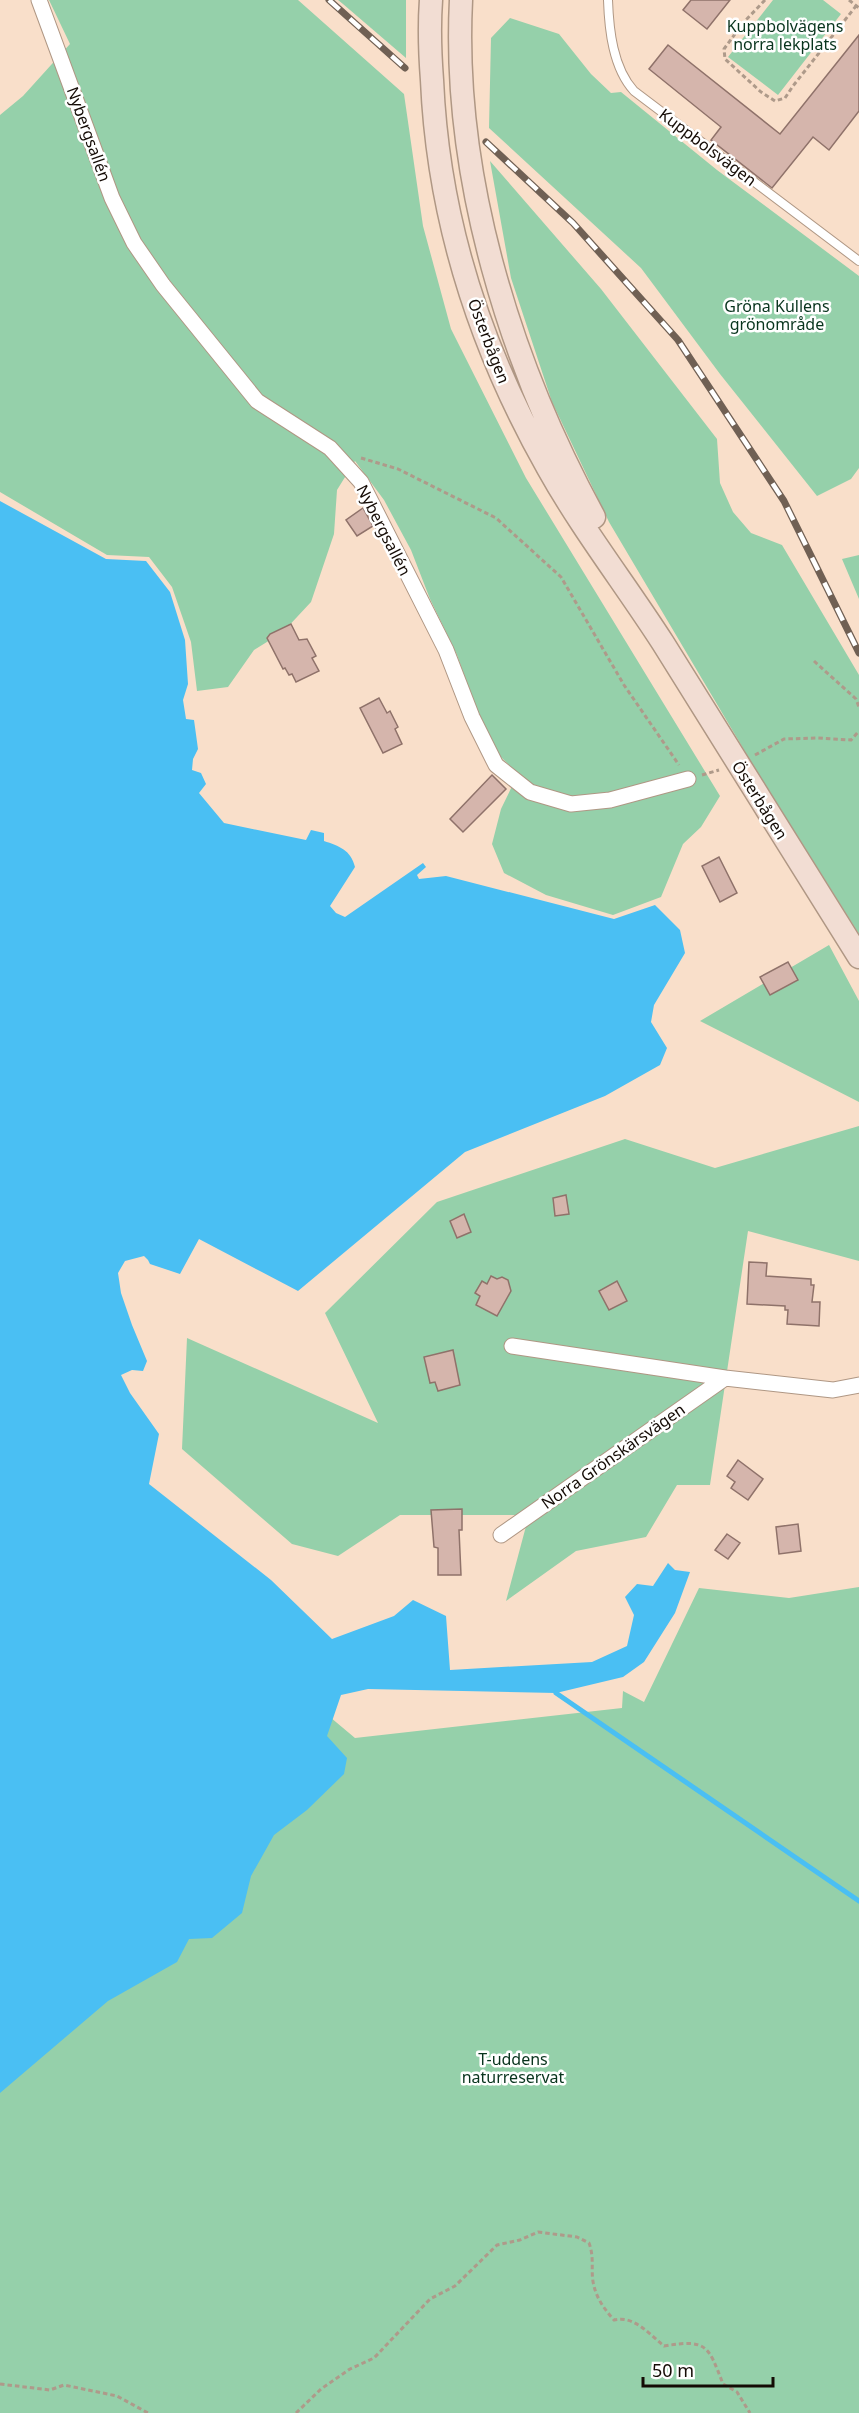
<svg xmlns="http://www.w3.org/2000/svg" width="859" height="2413" font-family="'Noto Sans',sans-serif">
<rect width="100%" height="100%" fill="#f9dfca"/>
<path fill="#95d0aa" d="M49,0h249l106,94 19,132 28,103 75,149 194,318 -19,31 -18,17 -22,53 -48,18 -67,-20 -42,-22 -12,-29 9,-35 17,-35 -19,-19 -21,-41 -21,-59 -27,-56 -19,-49 -27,-50 -29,-39 -18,29 -3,44 -23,68 -28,30 -29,18 -26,37 -31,4 -6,-49 -19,-55 -23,-30 -42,-2 -107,-63v-377l23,-19 47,-52z
M338,0h68v58l-63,-54z
M773,0h50l18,14 -63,81 -50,-38z
M510,18l49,16 32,40 20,19 10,-1 96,78 142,106v192l-8,11 -34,17 -97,-122 -79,-106 -152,-140 2,-90z
M490,161l111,128 116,150 3,44 13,29 18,21 31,12 77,130v259l-103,-164 -147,-248 -57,-120 -41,-124z
M859,555v44l-17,-40z
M829,945l30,56v101l-159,-81z
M859,1126v135l-111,-30 -38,254h-33l-31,52 -70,14 -70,50 23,-86h-129l-62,41 -46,-12 -110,-95 5,-111 191,85 -53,-110 112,-111 188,-63 90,29z
M859,1587v826h-859v-669l287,-63 68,57 267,-30 1,-17 21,11 55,-114 90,10z"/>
<path fill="#4abff3" d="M0,501l106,58 40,2 24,31 15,48 3,44 -5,16 3,19 8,1 4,29 -5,10 -1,11 9,3 5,11 -7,9 25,30 82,17 5,-10 13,3v8c15,5 27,9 31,26l-25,39 6,7 9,4 78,-54 3,4 -9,8 2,4 27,-3 168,43 41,-14 25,25 5,23 -31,52 -3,17 16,26 -7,17 -55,31 -140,56 -167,139 -99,-52 -19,35 -30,-10 -2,-4 -4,-4 -19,5 -7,12 3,20 11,32 15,36 -4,10 -11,-1 -11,5 9,18 29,41 -10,50 122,96 61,59 62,-23 19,-16 33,16 4,54 142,-8 35,-16 7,-31 -9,-18 12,-13 16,2 15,-23 7,7 15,2 -15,41 -31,49 -21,15 -67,16 -188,-4 -27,6 -14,41 20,22 -3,16 -37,36 -33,25 -23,41 -9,37 -30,25 -23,1 -12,23 -69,39 -108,92z"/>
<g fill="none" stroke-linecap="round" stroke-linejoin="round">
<path stroke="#4abff3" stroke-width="5" d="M556,1693l303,208"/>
</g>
<path fill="#d5b5ac" stroke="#8f726a" stroke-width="1.5" d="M691,0h39l-23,29 -24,-19z
M859,35v76l-30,39 -16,-13 -41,51 -61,-48 10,-13 -72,-58 19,-24 112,89z
M363,508l10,18 -16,10 -11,-16z
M291,624l8,16 8,-1 9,17 -4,2 7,13 -23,11 -4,-8 -3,1 -4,-7 -2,1 -16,-31 3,-4z
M379,698l8,15 3,-2 8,16 -3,2 7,15 -19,9 -23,-45z
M492,775l14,14 -43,43 -13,-13z
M719,857l18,36 -17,9 -18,-36z
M788,962l10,18 -28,15 -10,-18z
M566,1195l3,19 -14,2 -2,-18z
M464,1214l7,18 -14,6 -7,-17z
M749,1262l18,1 -1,13 45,3v6h3l-2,17h8l-1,24 -32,-2 1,-14h-3v-4l-38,-2z
M491,1276l6,3 5,-2 6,3 3,11 -14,25 -21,-11 4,-9 -5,-3 7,-12 5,3z
M617,1281l10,20 -18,9 -10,-19z
M453,1350l7,35 -22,6 -3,-9 -5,1 -6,-26z
M738,1460l25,19 -15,21 -17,-12 4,-6 -8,-6z
M462,1509v21h-3l2,45h-23v-27l-4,-1 -3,-37z
M798,1524l3,27 -22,3 -3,-27z
M727,1534l13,9 -12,16 -13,-9z"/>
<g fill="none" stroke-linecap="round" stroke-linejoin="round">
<defs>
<path id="service" d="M608,0c1,30 5,68 26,91l225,170"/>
<path id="minor" d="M39,0l73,198 22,45 29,42 94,116 73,47 31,34 85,168 26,67 24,48 34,27 41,12 39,-4 78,-21
M512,1346l213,32 108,12 26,-5
M501,1535l224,-157"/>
<path id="secondary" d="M431,0c-2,27 -1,54 1,80 6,138 48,268 116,388 34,61 77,116 115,175 66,104 130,210 196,314
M461,0c-9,176 49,363 133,517"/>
</defs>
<use href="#service" stroke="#af9784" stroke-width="10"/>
<use href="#minor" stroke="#af9784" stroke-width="17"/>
<use href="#secondary" stroke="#af9784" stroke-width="25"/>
<path stroke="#ae9a8a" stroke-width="3" stroke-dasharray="4.5 3" stroke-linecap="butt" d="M765,0l-22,23 -19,26 1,10 36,33 14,9 10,-3 8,-12 63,-80
M849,0l10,8
M361,458l37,11 98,49 65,59 63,108 55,80
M814,661l42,38 3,8
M755,755l29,-16 33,-1 34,2 8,-9
M702,775l17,-5
M0,2384l50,6 14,-5 53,11 31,17
M296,2413l25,-24 29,-20 24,-11 56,-59 25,-13 42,-41 23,-5 18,-8 39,5 12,6c6,16 1,29 5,43 3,13 11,24 20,34 20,-5 35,14 50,26 43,-7 44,-1 59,38l14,8 13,21"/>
<use href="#service" stroke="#fff" stroke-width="8"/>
<use href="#minor" stroke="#fff" stroke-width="15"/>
<use href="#secondary" stroke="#f2ddd3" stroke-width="22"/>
<defs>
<path id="rail" d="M329,0l76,68
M486,142l87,81 105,117 106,161 75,152"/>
</defs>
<use href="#rail" stroke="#706054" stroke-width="7"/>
<use href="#rail" stroke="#fff" stroke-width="4.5" stroke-dasharray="14" stroke-linecap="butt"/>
</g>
<g text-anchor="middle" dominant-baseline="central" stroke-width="5" stroke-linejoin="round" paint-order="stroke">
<g font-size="16" fill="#08341d" stroke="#fff">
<text x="785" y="26">Kuppbolvägens<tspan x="785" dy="18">norra lekplats</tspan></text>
<text x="777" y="306">Gröna Kullens<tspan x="777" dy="18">grönområde</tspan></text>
<text x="513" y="2059">T-uddens<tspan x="513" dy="18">naturreservat</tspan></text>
</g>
<g font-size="16" fill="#140b05" stroke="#fff">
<text transform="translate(89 134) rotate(70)">Nybergsallén</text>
<text transform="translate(708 147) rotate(37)">Kuppbolsvägen</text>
<text transform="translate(489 341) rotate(69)">Österbågen</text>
<text transform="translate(384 530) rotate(63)">Nybergsallén</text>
<text transform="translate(760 800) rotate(58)">Österbågen</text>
<text transform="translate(613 1456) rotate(-35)">Norra Grönskärsvägen</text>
</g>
</g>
<path d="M643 2377v9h130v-9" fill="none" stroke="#140b05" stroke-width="3"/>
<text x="652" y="2377" font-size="18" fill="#140b05" stroke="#ffffff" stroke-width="4.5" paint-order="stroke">50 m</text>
</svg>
